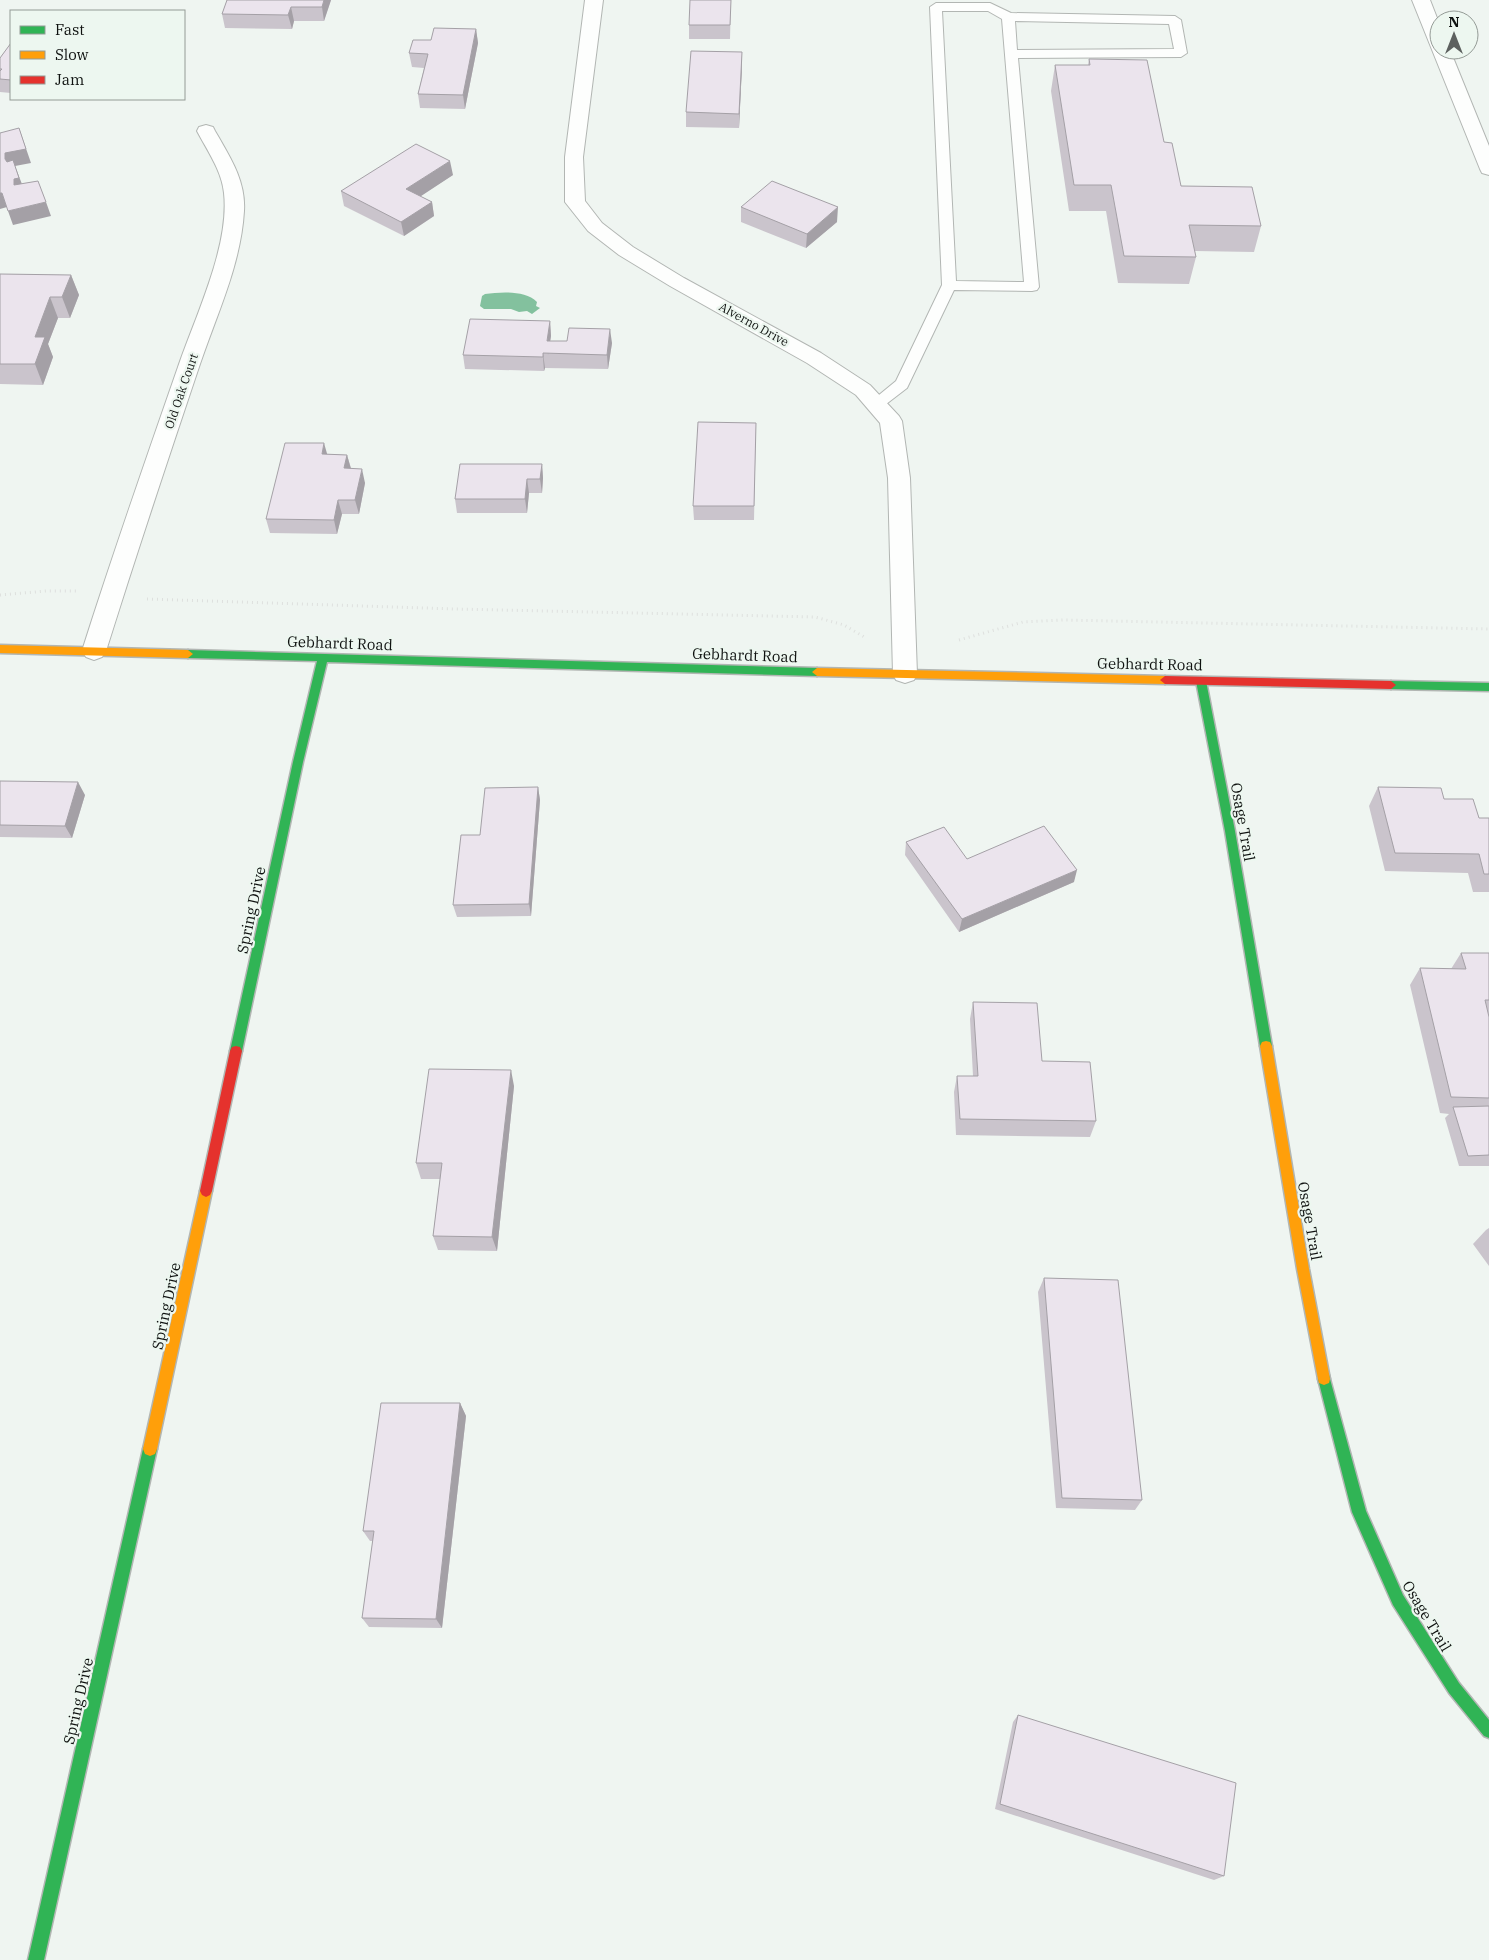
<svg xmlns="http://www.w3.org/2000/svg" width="1489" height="1960" font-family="'IBM Plex Serif',serif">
<rect width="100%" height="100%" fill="#eff5f1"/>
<path fill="#83c19e" d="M485,294c16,-2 40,-4 52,8l-1,4 4,2 -8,6 -5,-3 -8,1 -8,-3h-27l-4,-3 2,-10z"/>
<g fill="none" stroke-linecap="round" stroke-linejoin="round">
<defs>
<path id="lane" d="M936,3h54l21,10 164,3 6,4 6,33 -6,4 -163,1 21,229 -2,3 -5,1 -78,-1 -47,98 -26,20h-10l-3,-4 28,-23 46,-96 -12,-278zM942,11h46l14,8 22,263 -68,-1zM1015,21l154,3 5,25 -157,1z"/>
<path id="street" d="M585,0h18l-20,157 2,44 17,22 31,24 51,31 137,75 49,32 29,31 3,5 8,57 7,196 -3,6 -9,3 -9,-3 -3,-6 -5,-196 -8,-55 -24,-28 -49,-32 -137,-77 -51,-31 -31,-24 -23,-29v-45z
M1412,0h18l9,23v27h11l39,96v29l-7,-2 -2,-4z
M206,125l7,2 2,4c15,26 31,50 29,80 -3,53 -27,103 -44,153 -32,95 -64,191 -94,287l-4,6 -8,3 -8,-3 -4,-6c30,-95 63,-189 96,-284 17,-50 52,-121 46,-174 -2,-22 -17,-43 -27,-62l2,-4z"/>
<path id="fast" d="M188,650l629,18 5,4 -5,4 -490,-14 -24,100 -61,289 -2,4 -4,1 -4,-1 -2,-4 63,-289 24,-101 -129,-3 -5,-4z
M1201,677l5,4 29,150 37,215 -2,4 -4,1 -4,-1 -2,-4 -35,-215 -29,-150z
M1391,681l98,2v8l-98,-2 -5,-4z
M1324,1373l5,2 1,4 36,132 37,84 56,88 30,37v18l-5,-2 -35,-43 -56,-88 -41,-93 -34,-133 1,-4z
M150,1442l5,2 2,5 -113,511h-16l115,-511 2,-5z"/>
<path id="slow" d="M0,645l188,5 5,4 -5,4 -188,-5z
M817,668l348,8 5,4 -5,4 -348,-8 -5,-4z
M1266,1041l4,1 2,4 37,223 21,110 -1,4 -5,2 -5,-2 -1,-4 -21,-110 -37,-223 2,-4z
M206,1185l4,2 2,4 -55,258 -2,5 -5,2 -5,-2 -2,-5 57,-258 2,-4z"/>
<path id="jam" d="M1165,676l226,5 5,4 -5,4 -226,-5 -5,-4z
M236,1046l4,1 2,4 -30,140 -2,4 -4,2 -4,-2 -2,-4 30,-140 2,-4z"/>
</defs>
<use href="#lane" stroke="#b2b6b3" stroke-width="2"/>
<use href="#street" stroke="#b2b6b3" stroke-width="2"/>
<use href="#fast" stroke="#b2b6b3" stroke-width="3"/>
<use href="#slow" stroke="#b2b6b3" stroke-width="3"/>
<use href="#jam" stroke="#b2b6b3" stroke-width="3"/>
<path stroke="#dee0de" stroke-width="3" stroke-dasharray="1 4" stroke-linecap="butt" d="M0,595l46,-4h31
M147,599l308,10 360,8 29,8 22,13
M959,640l64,-18 40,-2 426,9"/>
<use href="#lane" fill="#fdfefd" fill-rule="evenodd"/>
<use href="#street" fill="#fdfefd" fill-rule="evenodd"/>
<use href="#fast" fill="#30b455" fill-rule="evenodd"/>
<use href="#slow" fill="#ff9f0a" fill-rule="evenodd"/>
<use href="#jam" fill="#e5322d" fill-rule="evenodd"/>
</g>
<path fill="#cac4cc" d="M227,0h104l-7,21h-30l-2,8 -67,-1 -3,-14z
M731,0l-1,39h-41v-14z
M476,29l2,14 -13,66 -45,-1 -2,-14 6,-26 -12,-1 -3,-14 22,-13z
M11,43v50l-11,-1v-34z
M742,52v14l-3,62 -53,-1v-15z
M1089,59l75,83 17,44 80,40 -7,26 -59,-1 1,6 -7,27 -71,-1 -12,-72h-37l-18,-120 4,-26h33z
M453,175l-33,21 12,6 2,14 -30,20 -60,-30 -3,-15z
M741,207l96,15 -31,26 -65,-26z
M0,274l71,1 8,20 -9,23h-12l-10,26 5,13 -10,28 -43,-1z
M550,321l1,15 -1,5 62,2 -4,26 -63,-1 -1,3 -79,-2 -2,-14z
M756,423l-2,97h-60l-1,-14z
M327,454l20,1 4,13 14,15 -6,31h-17l-5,20 -67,-1 -4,-14z
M542,464l1,14 -1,15h-13l-2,20h-70l-2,-14z
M0,781l85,14 -13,43 -72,-1z
M538,787l2,13 -9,116 -74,1 -4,-12 27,-70z
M1378,787l66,12 35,19h10v74h-16l-5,-19 -83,-2 -16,-65z
M906,842l61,17 107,23 -115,50 -54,-77z
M1461,953h28v213h-30l-14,-48 4,-4 -9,-1 -30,-128 10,-17 31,1z
M973,1002l69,59 54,60 -6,16 -134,-2 -2,-43 3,-16h16l-3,-57z
M514,1086l-17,165 -59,-1 -5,-14 7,-57h-19l-5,-16z
M1489,1228v38l-16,-22 13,-14z
M1044,1278l98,222 -7,10 -79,-2 -18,-216z
M460,1403l6,13 -24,212 -73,-1 -7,-9 11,-77h-3l-7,-10z
M1018,1715l206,161 -10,4 -219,-71 18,-87z"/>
<path fill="#a4a0a6" d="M324,0h7l-7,21 -2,-14z
M291,7l3,14 -2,8 -4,-14z
M476,29l2,14 -13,66 -2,-14z
M742,52v14l-3,62v-14z
M19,128l12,35 -16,3 10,26 -11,-7v-6l-4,-11 -5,-9v-6z
M450,161l3,14 -44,29 -3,-15z
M0,193h2l5,14 -7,2z
M46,202l5,14 -38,9 -5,-14z
M432,202l2,14 -30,20 -3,-14z
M838,207l-1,15 -31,26 1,-14z
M71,275l8,20 -9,23 -8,-21z
M50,297l8,21 -10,26 5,13 -10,28 -8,-21v-27z
M550,321l1,15 -3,19 -1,-14z
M610,329l2,14 -4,26 -1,-14z
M543,353l2,15 -1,3 -1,-14z
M324,443l4,14 -6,-3z
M347,455l4,14 -7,-1z
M542,464l1,14 -1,15 -2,-14z
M362,469l3,14 -6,31 -4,-14z
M527,479l2,14 -2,20 -2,-14z
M338,500l4,14 -5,20 -3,-14z
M78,782l7,13 -13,43 -7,-12z
M538,787l2,13 -9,116 -2,-12z
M1077,870l-3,12 -115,50 3,-13z
M511,1070l3,16 -17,165 -5,-14z
M460,1403l6,13 -24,212 -6,-9z"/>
<path fill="#ebe4ed" stroke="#a4a0a6" d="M227,0h97l-2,7h-31l-3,8 -66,-1z
M690,0h41l-1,25h-41z
M434,28l42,1 -13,66 -45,-1 10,-40 -19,-1 4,-13h18z
M11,43v37l-11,-1v-8l2,-2h-2v-11z
M691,51l51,1 -3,62 -53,-2z
M1089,59l58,1 17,82 8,1 9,43 71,1 9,39 -72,-1 7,32 -72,-1 -13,-71h-37l-19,-120h35z
M19,128l7,21 -21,4v6l2,3 6,-2 6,18 -5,1v6l24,-4 8,21 -38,9 -6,-18h-2v-60z
M416,144l34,17 -44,28 26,13 -31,20 -60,-31z
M772,181l66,26 -31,27 -66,-27z
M0,274l71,1 -9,22h-12l-15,40h10l-10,27h-35z
M470,319l80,2 -3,20h20l2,-13 41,1 -3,26 -64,-2v4l-80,-2z
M698,422l58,1 -2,83h-61z
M285,443h39l-2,11 25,1 -3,13 18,1 -7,31h-17l-4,20 -68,-1z
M460,464h82l-2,15h-13l-2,20h-70z
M0,781l78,1 -13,44 -65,-1z
M538,787l-9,117 -76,1 8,-70h19l5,-47z
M1378,787l63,1 3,11h29l6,19h10v56h-5l-5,-20 -84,-1z
M1044,826l33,44 -115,49 -56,-77 38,-15 23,32z
M1461,953h28v47h-4l4,17v81l-38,-1 -31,-129 46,1z
M973,1002l64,1 5,58 48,1 6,59 -136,-2 -3,-43h21z
M429,1069l82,1 -19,167 -59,-1 9,-73h-26z
M1489,1106v49l-21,1 -15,-49z
M1044,1278l74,2 24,220 -80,-2z
M381,1403h79l-24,216 -74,-1 12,-87h-11z
M1018,1715l218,68 -12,93 -224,-72z"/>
<g text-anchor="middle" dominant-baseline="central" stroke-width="4.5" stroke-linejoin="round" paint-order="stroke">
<g font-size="12" fill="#0f1210" stroke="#edf7f0">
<text transform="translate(754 324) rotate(29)">Alverno Drive</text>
<text transform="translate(181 391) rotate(-71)">Old Oak Court</text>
</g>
<g font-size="15" fill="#0f1210" stroke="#edf7f0">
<text transform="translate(340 643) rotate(2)">Gebhardt Road</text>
<text transform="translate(745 655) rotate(2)">Gebhardt Road</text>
<text transform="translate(1150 664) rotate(1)">Gebhardt Road</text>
<text transform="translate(1243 822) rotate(80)">Osage Trail</text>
<text transform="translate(251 910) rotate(-78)">Spring Drive</text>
<text transform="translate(1310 1221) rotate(80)">Osage Trail</text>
<text transform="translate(166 1306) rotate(-78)">Spring Drive</text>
<text transform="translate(1427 1616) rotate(59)">Osage Trail</text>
<text transform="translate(78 1701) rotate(-77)">Spring Drive</text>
</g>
</g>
<rect x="10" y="10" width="175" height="90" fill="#edf7f0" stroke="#949b96"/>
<rect x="20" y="26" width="25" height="8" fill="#30b455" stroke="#949b96"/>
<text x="55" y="35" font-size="15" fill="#0f1210">Fast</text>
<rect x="20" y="51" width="25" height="8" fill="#ff9f0a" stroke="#949b96"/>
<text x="55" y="60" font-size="15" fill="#0f1210">Slow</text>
<rect x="20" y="76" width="25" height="8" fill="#e5322d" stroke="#949b96"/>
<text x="55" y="85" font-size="15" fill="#0f1210">Jam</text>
<g transform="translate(1454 35)"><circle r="24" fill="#edf7f0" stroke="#949b96"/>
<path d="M0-4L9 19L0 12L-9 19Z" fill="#5d615f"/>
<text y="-8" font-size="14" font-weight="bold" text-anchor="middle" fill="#0f1210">N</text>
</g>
</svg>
